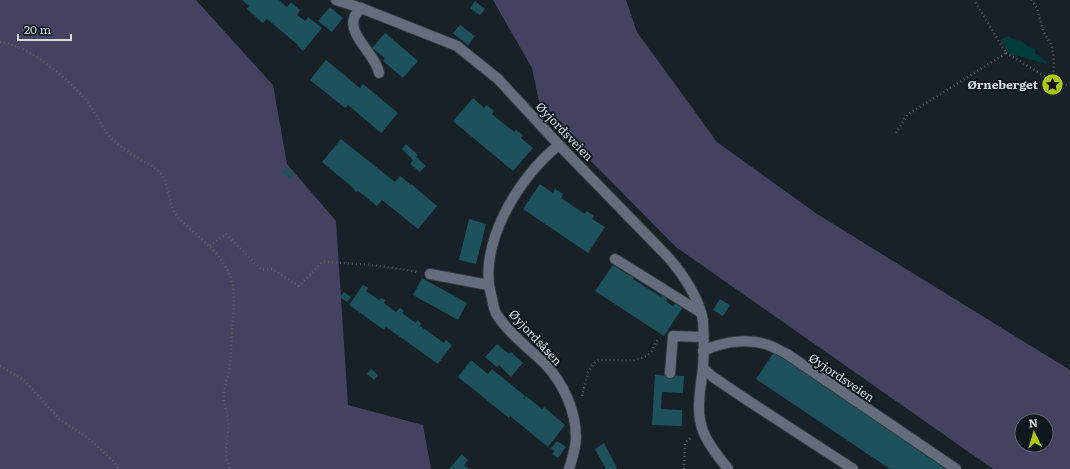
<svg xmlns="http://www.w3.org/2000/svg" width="1070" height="469" viewBox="0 0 1070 469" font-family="Literata,serif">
<rect width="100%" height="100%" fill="#172127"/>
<!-- green -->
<g fill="#434261" fill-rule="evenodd">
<path d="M0,0H196L273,85L287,164L336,221L348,405L423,425L431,469H0Z"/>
<path d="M493,0H626L637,32L717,142L817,214L1070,370V469H993L676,247L541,111L532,68ZM1022,421H1046V445H1022Z"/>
</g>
<!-- water -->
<path fill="#003d3a" d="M1009,36C1013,40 1016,39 1021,41C1027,44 1028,48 1035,49V53L1047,62L1046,64C1042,62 1038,62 1033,60C1025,59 1019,54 1010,56L1005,46L1001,42V39Z"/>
<!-- building -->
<g fill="#1d515c">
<path d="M242,0H279L287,7L291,2L300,10L297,15L305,21L308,17L322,28L303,51L298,46V45L267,19L263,23L247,9L249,6Z"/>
<path d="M475,1L485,9L480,15L470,8Z"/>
<path d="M330,7L343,18L332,32L318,21Z"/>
<path d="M460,25L475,36L468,45L453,33Z"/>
<path d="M385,33L418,61L403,78L383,61L385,58L372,48Z"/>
<path d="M326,60L360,88L363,84L398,113L381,133L348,105L345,108L310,80Z"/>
<path d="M473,98L484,108L487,105L494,111L492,114L514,132L516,130L523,135L521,138L533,148L513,171L453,121Z"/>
<path d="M341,139L395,182L400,176L411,185V184L437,206L418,229L382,200L377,206L358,191L356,192L352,187L322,162Z"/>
<path d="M406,144L418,155L416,157L426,166L420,172L410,164L413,160L402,149Z"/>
<path d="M286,168L294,173L290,179L282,173Z"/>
<path d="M540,184L553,193L555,189L563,194L561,198L585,214L587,211L594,216L592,219L605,227L588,253L523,209Z"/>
<path d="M469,219L486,224L476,264L459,260Z"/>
<path d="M613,265L628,275L630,273L634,276L633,279L661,297L662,294L667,298L666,301L673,306L676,302L683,307L664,336L595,291Z"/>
<path d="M422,278L467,303L458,320L413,295Z"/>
<path d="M363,285L368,288L366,291L379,300L381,298L385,300L384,303L396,312L400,308L404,311L402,313L416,323L417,320L421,323L420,326L444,343L446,340L452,345L438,364L386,327L384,330L349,305Z"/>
<path d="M344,292L351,297L347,302L340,297Z"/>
<path d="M720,299L730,305L723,316L713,310Z"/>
<path d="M497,344L509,354L511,352L523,363L511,377L499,365L497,367L485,357Z"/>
<path d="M774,352L948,469H890L756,379Z"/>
<path d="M471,360L488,374L492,369L525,396L523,399H524L526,396L542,409L544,407L565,425L548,447L510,416L509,418L458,377Z"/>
<path d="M371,369L378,375L374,380L367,374Z"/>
<path d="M655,375L684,376L683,393L662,392L661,409L682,410V426L652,425Z"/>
<path d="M557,441L566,447L558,458L552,454L555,451L551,448Z"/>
<path d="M604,443L615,464L617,469H606L595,449Z"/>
<path d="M462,454L468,460L464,465L469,469H449Z"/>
</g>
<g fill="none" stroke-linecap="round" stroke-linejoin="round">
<defs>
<g id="minor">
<path d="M336,0L361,8L457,46L498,79L559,145L668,257C682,273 700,299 703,321C704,336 704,352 703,367C701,389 695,409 703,431C708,445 719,457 728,469"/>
<path d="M361,8C359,11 355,14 354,18C348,35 376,55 379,73"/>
<path d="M559,145C519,176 476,246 492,298C493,304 494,311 497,315C510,335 530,349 546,365C563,383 576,411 576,437C576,448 572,459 569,469"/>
<path d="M615,259L700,312"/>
<path d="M430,274L488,285"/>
<path d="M703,351C724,341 752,337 773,347C778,349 782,352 787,354L956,469"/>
<path d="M703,368L713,377L744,398L853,469"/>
<path d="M670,373L673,336L703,337"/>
</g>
</defs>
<!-- minor casing -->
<use href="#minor" stroke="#313b41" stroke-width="12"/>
<!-- path -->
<g stroke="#565f64" stroke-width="2.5" stroke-dasharray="1 3" stroke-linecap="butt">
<path d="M1031,0L1037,8L1043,31L1052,46L1054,61L1053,81"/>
<path d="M0,42C30,45 77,85 93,110C99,119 103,129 111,138C118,144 126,151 135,156C144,162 155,166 162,175C170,188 168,206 178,217C187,228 199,236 209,246C220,256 231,272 233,287C235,302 233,317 232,332C231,346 231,358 229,371C228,378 225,385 224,392C223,405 230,418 228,431C227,446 223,455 231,469"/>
<path d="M1006,53L1053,81L1070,86"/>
<path d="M896,133L907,115L1006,53L974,0"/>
<path d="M210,246L226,234L262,270L272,269L299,286L322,262C354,263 386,266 418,272"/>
<path d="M0,366L24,380L59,419L91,440L113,461L119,469"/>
<path d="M582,396L588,372L596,361C612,357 634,366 649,354C654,350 654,343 659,339"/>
<path d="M684,469L685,443L692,437"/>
</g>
<!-- minor -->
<use href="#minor" stroke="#646d7c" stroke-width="10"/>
</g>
<!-- icons -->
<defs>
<symbol id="sight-disc" viewBox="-11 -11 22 22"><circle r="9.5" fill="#acc612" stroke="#0e181e"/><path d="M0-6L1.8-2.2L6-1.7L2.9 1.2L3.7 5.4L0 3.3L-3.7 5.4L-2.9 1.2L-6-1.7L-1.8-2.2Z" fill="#111"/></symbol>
</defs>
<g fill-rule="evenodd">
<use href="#sight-disc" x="1040" y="72" width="25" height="25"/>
</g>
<g text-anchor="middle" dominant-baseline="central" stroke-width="4" stroke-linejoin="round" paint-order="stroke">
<!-- poi labels -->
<g font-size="12" font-weight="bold" fill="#d4dbdf" stroke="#0e181e" text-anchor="end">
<text x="1038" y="84">Ørneberget</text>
</g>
<!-- street labels -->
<g font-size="12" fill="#d4dbdf" stroke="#0e181e">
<text transform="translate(565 131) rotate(46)">Øyjordsveien</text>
<text transform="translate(536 337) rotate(47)">Øyjordsåsen</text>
<text transform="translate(842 377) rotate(34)">Øyjordsveien</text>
</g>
</g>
<!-- north arrow -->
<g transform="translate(1034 433) rotate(355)"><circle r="19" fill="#0e181e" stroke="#5d666b"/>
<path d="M0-3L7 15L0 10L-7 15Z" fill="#acc612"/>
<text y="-6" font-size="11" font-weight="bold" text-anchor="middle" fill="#d4dbdf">N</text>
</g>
<!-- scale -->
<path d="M18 34v6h53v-6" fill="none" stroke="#d4dbdf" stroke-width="2"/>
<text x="24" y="34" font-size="12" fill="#d4dbdf" stroke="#0e181e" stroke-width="3" paint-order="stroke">20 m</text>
</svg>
